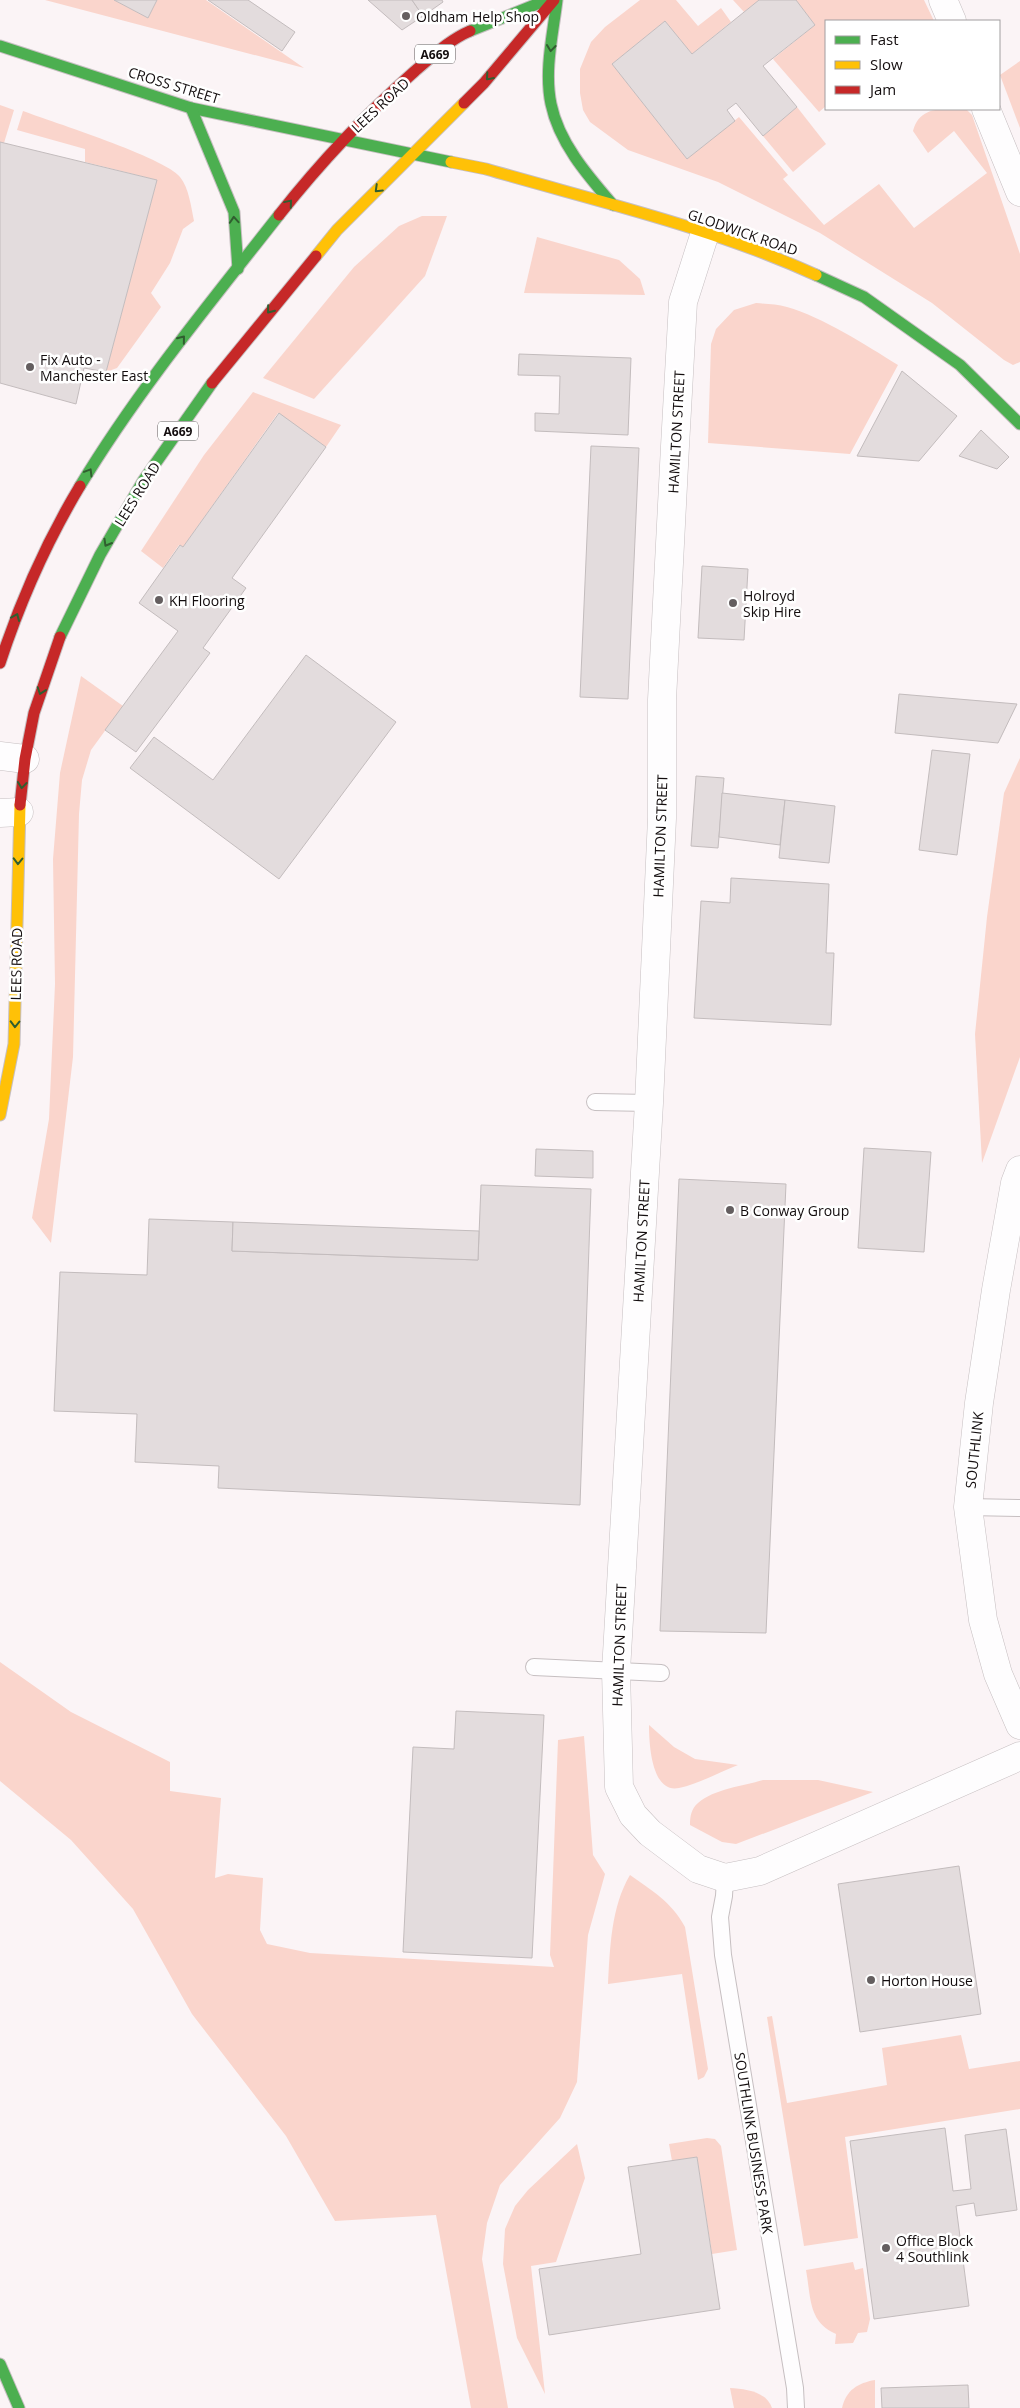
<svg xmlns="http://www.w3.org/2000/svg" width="1020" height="2408" viewBox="0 0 1020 2408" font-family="'Open Sans',sans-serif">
<rect width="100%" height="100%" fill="#fbf4f6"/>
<!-- green -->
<g fill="#fad5cc">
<path d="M45,0H114L148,18L157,0H206L304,68Z"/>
<path d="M640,0H676L698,26L721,8L731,22L692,54L665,21L612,64L687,159L739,117L788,175L783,179L824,225L879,184L914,228L987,173L954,131L928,153L913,131C920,105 944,109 966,109L972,115L1020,254V362L1013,365L1004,360L932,303L820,233L718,182L628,150L590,122L583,110L580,93V69L591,42L605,27Z"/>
<path d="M733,0H759L744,12Z"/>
<path d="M796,0H924L934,21H826V106L819,112L773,59L815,25Z"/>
<path d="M1020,61V128L1000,75Z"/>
<path d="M0,105L14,110L4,143L0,142Z"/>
<path d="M797,107L826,144L793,172L763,136Z"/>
<path d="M23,111C52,122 164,157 180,177C189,188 191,207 194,221L183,229L170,263L151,293L161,307L117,368L106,372L157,180L85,162V149L17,130Z"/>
<path d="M422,216H447L425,276L314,399L263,378L354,267L399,226Z"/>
<path d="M537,237L619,260L640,279L645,295L524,293Z"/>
<path d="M756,303C766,304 777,304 787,307C822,317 866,345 898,365L850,454L708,443L711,344L716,329L734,310Z"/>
<path d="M253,392L341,425L326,447L278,413L183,547L179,545L163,568L141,551L204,455Z"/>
<path d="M81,676L123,706L91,750L82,780L79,814L73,1057L51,1243L32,1218L49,1119L55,984L53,859L60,773Z"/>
<path d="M1020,758V1057L982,1163L975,1034L987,917L1004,793Z"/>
<path d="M0,1662L71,1712L170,1762V1791L221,1798L215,1878L228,1874L263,1878L260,1930L267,1944L310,1953L554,1967L550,1955L558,1740L584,1736L593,1855L605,1874L588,1935L577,2082L560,2118L500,2185L487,2223L482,2259L508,2408H471L436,2215L335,2221L286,2136L192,2014L133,1909L71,1840L0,1781Z"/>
<path d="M649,1725L674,1747L695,1759L738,1765C719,1772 699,1784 679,1788C651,1794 649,1742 649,1725Z"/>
<path d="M763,1780H818L873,1792L736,1844L722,1842L690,1825C690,1817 691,1809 698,1803C714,1789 743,1786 763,1780Z"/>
<path d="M630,1875C651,1890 672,1902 685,1927L708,2069L704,2077L698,2080L682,1974L608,1984C610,1948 611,1907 630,1875Z"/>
<path d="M772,2016L787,2103L887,2085L882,2048L961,2035L969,2069L1020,2061V2109L845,2137L858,2238L804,2246L767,2017Z"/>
<path d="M707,2138L715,2139L721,2146L737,2250L712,2254L697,2157L672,2161L669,2144Z"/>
<path d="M577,2144L585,2178L556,2262L531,2266L545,2394L517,2338L503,2264L505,2229L515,2206L528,2190Z"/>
<path d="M853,2262L855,2270L863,2268L870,2319L867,2332L858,2333L853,2343L835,2344L836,2334C808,2322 811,2297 806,2270Z"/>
<path d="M875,2380V2408H842C846,2390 858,2383 875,2380Z"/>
<path d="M730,2388C745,2389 766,2391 772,2408H734Z"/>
</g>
<!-- building -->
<g fill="#e3dcdd" stroke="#c3bcbd">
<path d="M114,0H157L148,18Z"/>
<path d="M208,0H248L295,32L282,51Z"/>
<path d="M368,0H412L423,16L402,30Z"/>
<path d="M412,0H442L443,2L423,16Z"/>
<path d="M759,0H796L815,25L763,66L797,107L763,136L736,103L727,110L735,121L687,159L612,64L665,21L692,54Z"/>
<path d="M0,142L157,180L106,372L84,368L76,404L0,383Z"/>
<path d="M519,354L631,358L628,435L535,431V413L559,414L560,376L518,375Z"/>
<path d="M902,371L957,416L919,461L857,456Z"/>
<path d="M279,413L326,447L232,578L246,588L203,648L210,653L136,752L105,730L178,631L139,603L180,545L183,547Z"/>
<path d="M981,430L1009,457L997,469L959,456Z"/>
<path d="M591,446L639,448L628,699L580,697Z"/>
<path d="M702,566L748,569L744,640L698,638Z"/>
<path d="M306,655L396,722L279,879L130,768L154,737L213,780Z"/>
<path d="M899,694L1017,704L998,743L895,733Z"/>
<path d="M932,750L970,754L957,855L919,850Z"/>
<path d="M696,776L724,778L718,848L691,846Z"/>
<path d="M722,793L785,800L780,845L719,837Z"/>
<path d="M785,800L835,806L829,863L779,858Z"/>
<path d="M731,878L829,884L826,953H834L831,1025L694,1018L701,901L730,903Z"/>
<path d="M864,1148L931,1152L924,1252L858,1248Z"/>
<path d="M536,1149L593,1151V1178L535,1176Z"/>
<path d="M679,1179L786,1184L766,1633L660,1631Z"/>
<path d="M481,1185L591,1189L580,1505L218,1488L219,1466L135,1462L137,1414L54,1411L60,1272L147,1275L149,1219L233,1222L232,1251L478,1260Z"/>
<path d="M233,1222L479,1231L478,1260L232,1251Z"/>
<path d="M456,1711L544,1715L532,1958L403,1952L413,1747L454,1749Z"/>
<path d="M959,1866L981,2014L860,2032L838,1884Z"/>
<path d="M945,2128L953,2191L971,2189L965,2135L1006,2129L1017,2210L976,2216L974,2203L956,2206L969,2306L874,2319L850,2141Z"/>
<path d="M697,2157L720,2309L549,2335L539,2269L641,2254L628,2167Z"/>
<path d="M968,2385L969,2408H882L881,2388Z"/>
</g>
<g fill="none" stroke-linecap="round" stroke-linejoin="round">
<defs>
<g id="lane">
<path d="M595,1102L649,1103"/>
<path d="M968,1507L1020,1508"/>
<path d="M534,1667L661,1673"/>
<path d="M725,1878L724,1896L720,1917L723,1955L795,2388L796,2408"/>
</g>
<g id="street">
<path d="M943,0L952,21"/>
<path d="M986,109L1020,192"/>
<path d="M705,233L683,302L675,446L662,700V818L649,1103L616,1671L619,1787L633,1815L650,1833L698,1869L725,1878L760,1871L1020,1756"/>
<path d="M0,756L25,759"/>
<path d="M0,813L19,812"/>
<path d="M1020,1170L1015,1183L996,1290L979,1403L968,1507L983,1620L998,1674L1020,1725"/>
</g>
<g id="fast">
<path d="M557,0C553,34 544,70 551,104C559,143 588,176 613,205"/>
<path d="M470,31L547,0"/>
<path d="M0,46L191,108L451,162"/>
<path d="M191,108L234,212L238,269"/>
<path d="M816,275L864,297L960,365L1020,424"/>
<path d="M80,486C138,390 210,303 279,215"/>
<path d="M60,637L100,555L143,481L212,383"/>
<path d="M0,2364L19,2408"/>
</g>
<g id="slow">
<path d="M451,162L486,169C596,201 711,227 816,275"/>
<path d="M316,256L337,230L464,103"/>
<path d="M0,1115L14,1044L20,805"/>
</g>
<g id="jam">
<path d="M464,103L484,83L554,0"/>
<path d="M279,215C320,163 365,115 415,71C433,56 449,40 470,31"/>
<path d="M212,383L316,256"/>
<path d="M0,663C20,602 47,541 80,486"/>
<path d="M20,805L25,759L34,713L60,637"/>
</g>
</defs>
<!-- lane casing -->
<use href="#lane" stroke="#c6bfc1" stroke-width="18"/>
<!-- street casing -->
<use href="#street" stroke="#c6bfc1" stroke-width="29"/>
<!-- fast casing -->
<use href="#fast" stroke="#c6bfc1" stroke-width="13"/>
<!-- slow casing -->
<use href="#slow" stroke="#c6bfc1" stroke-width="13"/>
<!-- jam casing -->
<use href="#jam" stroke="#c6bfc1" stroke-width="13"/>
<!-- lane -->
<use href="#lane" stroke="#fefdfe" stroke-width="16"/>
<!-- street -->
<use href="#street" stroke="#fefdfe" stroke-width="28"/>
<!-- fast -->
<use href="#fast" stroke="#4caf50" stroke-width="11"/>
<!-- slow -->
<use href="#slow" stroke="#ffc107" stroke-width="11"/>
<!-- jam -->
<use href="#jam" stroke="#c62828" stroke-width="11"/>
</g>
<!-- one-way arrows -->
<defs><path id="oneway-chevron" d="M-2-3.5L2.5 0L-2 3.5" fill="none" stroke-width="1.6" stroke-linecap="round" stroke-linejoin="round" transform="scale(1.25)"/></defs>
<g stroke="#305e2f">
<use href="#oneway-chevron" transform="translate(551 48) rotate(97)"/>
<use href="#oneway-chevron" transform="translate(489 77) rotate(131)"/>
<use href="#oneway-chevron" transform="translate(378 189) rotate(136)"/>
<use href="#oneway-chevron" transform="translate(289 203) rotate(-50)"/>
<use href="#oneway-chevron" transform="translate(234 220) rotate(-94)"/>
<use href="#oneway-chevron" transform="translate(270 310) rotate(129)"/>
<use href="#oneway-chevron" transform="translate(182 339) rotate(-51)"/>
<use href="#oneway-chevron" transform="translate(89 472) rotate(-59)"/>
<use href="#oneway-chevron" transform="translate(107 543) rotate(120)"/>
<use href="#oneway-chevron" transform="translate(16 617) rotate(-67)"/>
<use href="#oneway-chevron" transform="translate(41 691) rotate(109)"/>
<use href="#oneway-chevron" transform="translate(22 785) rotate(96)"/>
<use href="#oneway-chevron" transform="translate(18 861) rotate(91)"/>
<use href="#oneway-chevron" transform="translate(15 1024) rotate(91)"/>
</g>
<!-- markers -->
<g fill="#645e5f" stroke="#fff" stroke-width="2">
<circle cx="406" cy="16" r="5"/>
<circle cx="30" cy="367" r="5"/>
<circle cx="159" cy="600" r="5"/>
<circle cx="733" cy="603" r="5"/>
<circle cx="730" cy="1210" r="5"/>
<circle cx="871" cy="1980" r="5"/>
<circle cx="886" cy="2248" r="5"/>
</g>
<g text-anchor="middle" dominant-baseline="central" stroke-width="5" stroke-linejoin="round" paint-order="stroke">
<!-- shield labels -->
<g fill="#fff" stroke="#5a5656" stroke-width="1">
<rect x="415" y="44.5" width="40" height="19" rx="4"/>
<rect x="158" y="421.5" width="40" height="19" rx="4"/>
</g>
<g font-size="12" font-weight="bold" fill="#130d0e">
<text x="435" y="54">A669</text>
<text x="178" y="431">A669</text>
</g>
<!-- poi labels -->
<g font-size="14" fill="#130d0e" stroke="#fff" text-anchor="start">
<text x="416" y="16">Oldham Help Shop</text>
<text x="40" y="359">Fix Auto -<tspan x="40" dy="16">Manchester East</tspan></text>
<text x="743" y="595">Holroyd<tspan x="743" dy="16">Skip Hire</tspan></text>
<text x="169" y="600">KH Flooring</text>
<text x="740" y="1210">B Conway Group</text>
<text x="881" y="1980">Horton House</text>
<text x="896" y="2240">Office Block<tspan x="896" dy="16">4 Southlink</tspan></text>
</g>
<!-- street labels -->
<g font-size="14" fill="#130d0e" stroke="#fff">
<text transform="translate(174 85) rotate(17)">CROSS STREET</text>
<text transform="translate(380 105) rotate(-43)">LEES ROAD</text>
<text transform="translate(743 232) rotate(19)">GLODWICK ROAD</text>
<text transform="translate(676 432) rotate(-87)">HAMILTON STREET</text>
<text transform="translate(137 494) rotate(-58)">LEES ROAD</text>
<text transform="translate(660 836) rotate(-88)">HAMILTON STREET</text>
<text transform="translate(16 964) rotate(-89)">LEES ROAD</text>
<text transform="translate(641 1241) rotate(-87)">HAMILTON STREET</text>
<text transform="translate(974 1450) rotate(-84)">SOUTHLINK</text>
<text transform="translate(619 1645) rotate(-88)">HAMILTON STREET</text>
<text transform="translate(754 2143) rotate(81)">SOUTHLINK BUSINESS PARK</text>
</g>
</g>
<!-- legend -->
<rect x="825" y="20" width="175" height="90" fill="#ffffff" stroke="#a19e9f"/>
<rect x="835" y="36" width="25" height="8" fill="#4caf50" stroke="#a19e9f"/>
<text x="870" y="45" font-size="15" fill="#130d0e">Fast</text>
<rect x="835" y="61" width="25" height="8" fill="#ffc107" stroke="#a19e9f"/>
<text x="870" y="70" font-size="15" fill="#130d0e">Slow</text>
<rect x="835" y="86" width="25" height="8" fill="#c62828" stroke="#a19e9f"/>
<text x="870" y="95" font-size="15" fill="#130d0e">Jam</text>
</svg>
